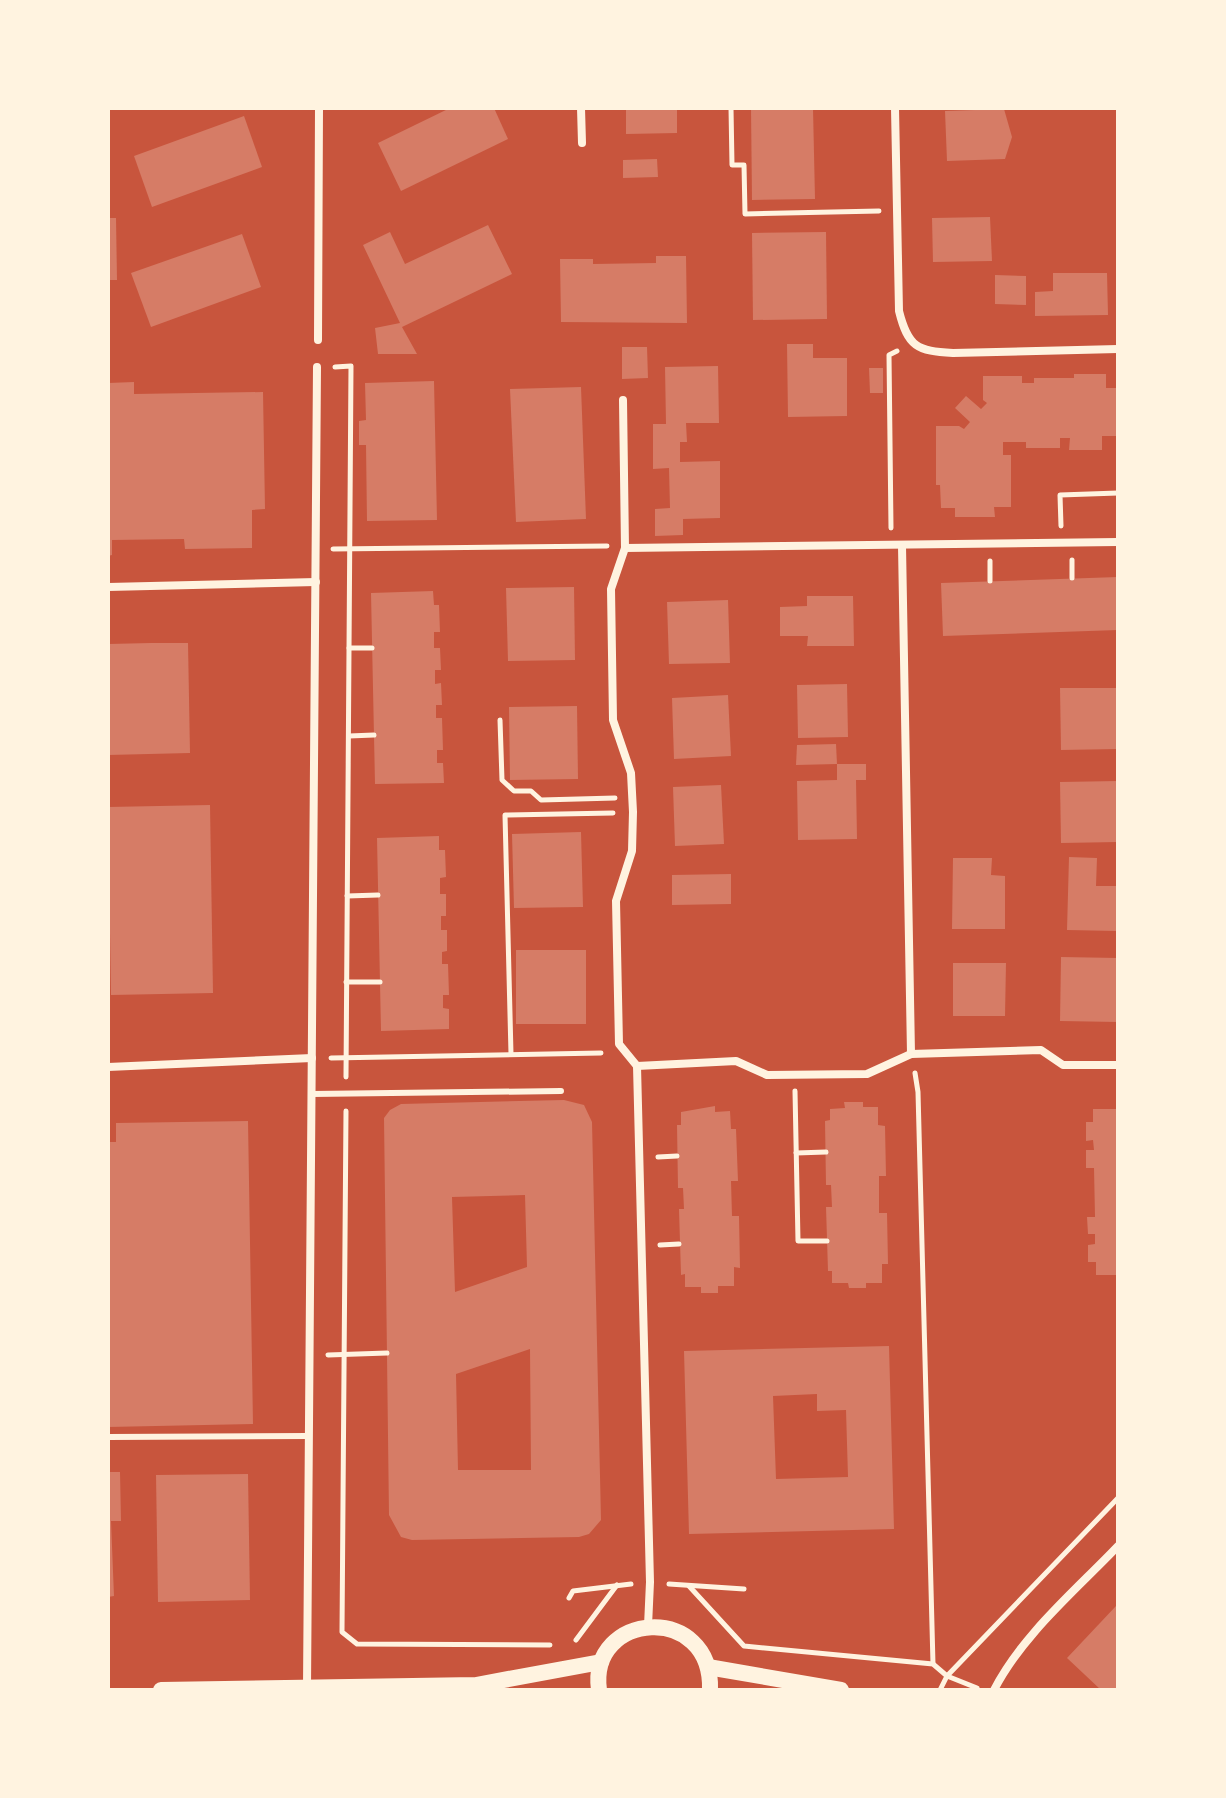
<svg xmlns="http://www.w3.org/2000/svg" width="1226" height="1798" viewBox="0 0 1226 1798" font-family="'Nunito Sans',sans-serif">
<rect width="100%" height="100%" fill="#c8553d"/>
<!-- building -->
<g fill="#d67c66" fill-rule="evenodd">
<path d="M450,108H494L508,139L401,191L378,143Z"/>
<path d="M626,108H677V133L626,134Z"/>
<path d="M751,108H813L815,199L752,200Z"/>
<path d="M1004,109L1012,137L1005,159L947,161L945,111Z"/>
<path d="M244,116L262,167L152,207L134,156Z"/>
<path d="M657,159L658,177L623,178V160Z"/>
<path d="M990,217L992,261L933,262L932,218Z"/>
<path d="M108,218H116L117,280H108Z"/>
<path d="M488,225L512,274L402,327L417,354H378L375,328L400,323L363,245L390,232L405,264Z"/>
<path d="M826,232L827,319L753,320L752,233Z"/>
<path d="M242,234L261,287L151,327L131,273Z"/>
<path d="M656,256H686L687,323L561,322L560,259H593V264L656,263Z"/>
<path d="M1053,273H1107L1108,315L1035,316V292L1053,291Z"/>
<path d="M995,275L1026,276V305L995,304Z"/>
<path d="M787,344H813V358H847V416L788,417Z"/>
<path d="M622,347H647L648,378L622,379Z"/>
<path d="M718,366L719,423H686L687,442H680V462L720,461V518L683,519V535L655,536V509L670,508L669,468L653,469V424H666L665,367Z"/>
<path d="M869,368H883V393H870Z"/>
<path d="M1074,374H1106V388H1117V436H1102V450H1069L1070,438H1060V448H1026V442H1003V455H1011V507H994L995,517H955V508H941L940,485H936V426H959L964,429L970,422L955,408L966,396L981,409L987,403L983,400V376H1022V383H1034V378H1074Z"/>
<path d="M434,381L437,520L367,521L366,445H359V421L366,420L365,383Z"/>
<path d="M134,382V394L263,392L265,509L252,510V548L185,549L184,539L112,540V555L108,556V383Z"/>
<path d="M581,387L586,519L516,522L510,389Z"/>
<path d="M1118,577V630L943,636L941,583Z"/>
<path d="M574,587L575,660L508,661L506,588Z"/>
<path d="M433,591L434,605H439L440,632H434V648H440L441,670H435V684L441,683L442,705H436V718H442L443,750H437V763H443L444,783L375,784L371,593Z"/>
<path d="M807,596H853L854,646H807L808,636H780V607L807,606Z"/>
<path d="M728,600L730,663L669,664L667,602Z"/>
<path d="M151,643H188L190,753L108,755V644Z"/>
<path d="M847,684L848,737L798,738L797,685Z"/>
<path d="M1060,688H1118V749L1061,750Z"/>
<path d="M728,695L731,756L674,759L672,698Z"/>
<path d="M577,706L578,779L510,780L509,707Z"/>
<path d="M836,744L837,764L796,765L797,745Z"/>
<path d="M837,764H866V780H856L857,839L798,840L797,781L837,780Z"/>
<path d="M1118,781V842L1061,843L1060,782Z"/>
<path d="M721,785L724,844L675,846L673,787Z"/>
<path d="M210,805L213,993L111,995L108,807Z"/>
<path d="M581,832L583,907L514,908L512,834Z"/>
<path d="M439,836V850H445L446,877L440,878V894H446V916H441V930H447V951L442,952V964H448L449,995H443V1008L449,1009V1029L381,1031L377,838Z"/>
<path d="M1069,857L1097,858L1096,886H1118L1117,931L1067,930Z"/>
<path d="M953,858H992L991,875L1005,876V929H952Z"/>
<path d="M731,874V904L672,905V875Z"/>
<rect x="516" y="950" width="70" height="74"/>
<path d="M1061,957L1118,958V1022L1060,1021Z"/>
<path d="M953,963H1006L1005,1016H953Z"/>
<path d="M564,1100L584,1105L592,1122L601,1520L589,1534L579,1537L412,1540L401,1537L389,1515L384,1118L390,1110L401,1104ZM525,1195L527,1267L455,1292L452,1197ZM530,1349L531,1470H458L456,1374Z"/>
<path d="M844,1102H863V1107H878V1125L885,1126L886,1176H879V1213H887L888,1264H882V1283H866V1288H849L848,1283H832V1271H828L826,1207H832L831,1185H826L825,1121L830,1120V1109L845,1108Z"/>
<path d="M715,1106V1112L730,1111L731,1129H736L738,1181H731L732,1216H739L740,1268L734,1267V1286H718V1293H701V1287H685V1274L681,1275L679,1209H684L683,1188H678L677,1125H681V1112Z"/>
<path d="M1093,1109H1118V1275H1096V1262H1088V1245L1095,1244V1234H1088L1087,1217H1095L1094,1168H1086V1150H1094L1093,1140L1086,1141V1122H1093Z"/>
<path d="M248,1121L253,1424L108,1427V1142H116V1123Z"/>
<path d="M889,1346L894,1529L689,1534L684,1351ZM817,1394V1411L846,1410L848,1477L776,1479L773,1396Z"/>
<path d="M108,1472H120L121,1521H111L114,1596L108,1597Z"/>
<path d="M248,1474L250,1600L158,1602L156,1475Z"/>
<path d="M1116,1606L1118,1690H1101L1067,1658Z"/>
</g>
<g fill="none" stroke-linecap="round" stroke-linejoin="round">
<!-- path -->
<g stroke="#fff3e0" stroke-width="5">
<path d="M731,108L732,165H744L745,214L879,211"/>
<path d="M335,367L351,366L346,1077"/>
<path d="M1061,526L1060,495L1118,493"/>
<path d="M891,528L889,355L897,351"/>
<path d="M333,549L607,546"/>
<path d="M1072,560V578"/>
<path d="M990,561V581"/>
<path d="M349,648H372"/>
<path d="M500,720L502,780L514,791H531L541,800L615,798"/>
<path d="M349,736L374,735"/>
<path d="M347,896L378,895"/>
<path d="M346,982H380"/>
<path d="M511,1054L505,815L613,813"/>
<path d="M331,1058L601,1053"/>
<path d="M915,1073L918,1092L933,1664"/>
<path d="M795,1091L798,1241H827"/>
<path d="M346,1111L342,1632L357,1644L550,1645"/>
<path d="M796,1153L826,1152"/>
<path d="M658,1157L677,1156"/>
<path d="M660,1245L679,1244"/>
<path d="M328,1355L387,1353"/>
<path d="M669,1584L744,1589"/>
<path d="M689,1586L744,1646L933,1664L947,1676L977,1688"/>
<path d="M569,1598L573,1591L631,1584"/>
<path d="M576,1640L617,1585"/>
<path d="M940,1690L947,1676L1118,1498"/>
</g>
<!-- service -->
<g stroke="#fff3e0" stroke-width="6">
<path d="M312,1094L561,1091"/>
<path d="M108,1437L309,1436"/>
</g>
<!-- minor -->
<g stroke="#fff3e0" stroke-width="8">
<path d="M581,108L582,143"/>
<path d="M895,108L899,311C908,347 917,351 953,353L1118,349"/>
<path d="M318,340L319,108"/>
<path d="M623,400L625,548L611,589L613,720L631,773L633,812L632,851L616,901L619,1044L637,1066L650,1582L648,1626"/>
<path d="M902,546L911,1054"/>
<path d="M625,548L1118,542"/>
<path d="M108,587L316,582"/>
<path d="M637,1066L736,1061L767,1075L867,1074L911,1054L1041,1050L1063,1065H1118"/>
<path d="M108,1067L312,1058"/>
<path d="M307,1688L317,367"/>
<path d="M994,1690C1023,1634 1075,1591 1118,1546"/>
</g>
<!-- secondary -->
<g stroke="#fff3e0" stroke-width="16">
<path d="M708,1667L841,1690"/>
<path d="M161,1690L476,1685L601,1662"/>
<path d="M599,1690C588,1611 713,1602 710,1690"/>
</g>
</g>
<!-- border -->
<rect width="1226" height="1798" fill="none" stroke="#fff3e0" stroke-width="220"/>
</svg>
